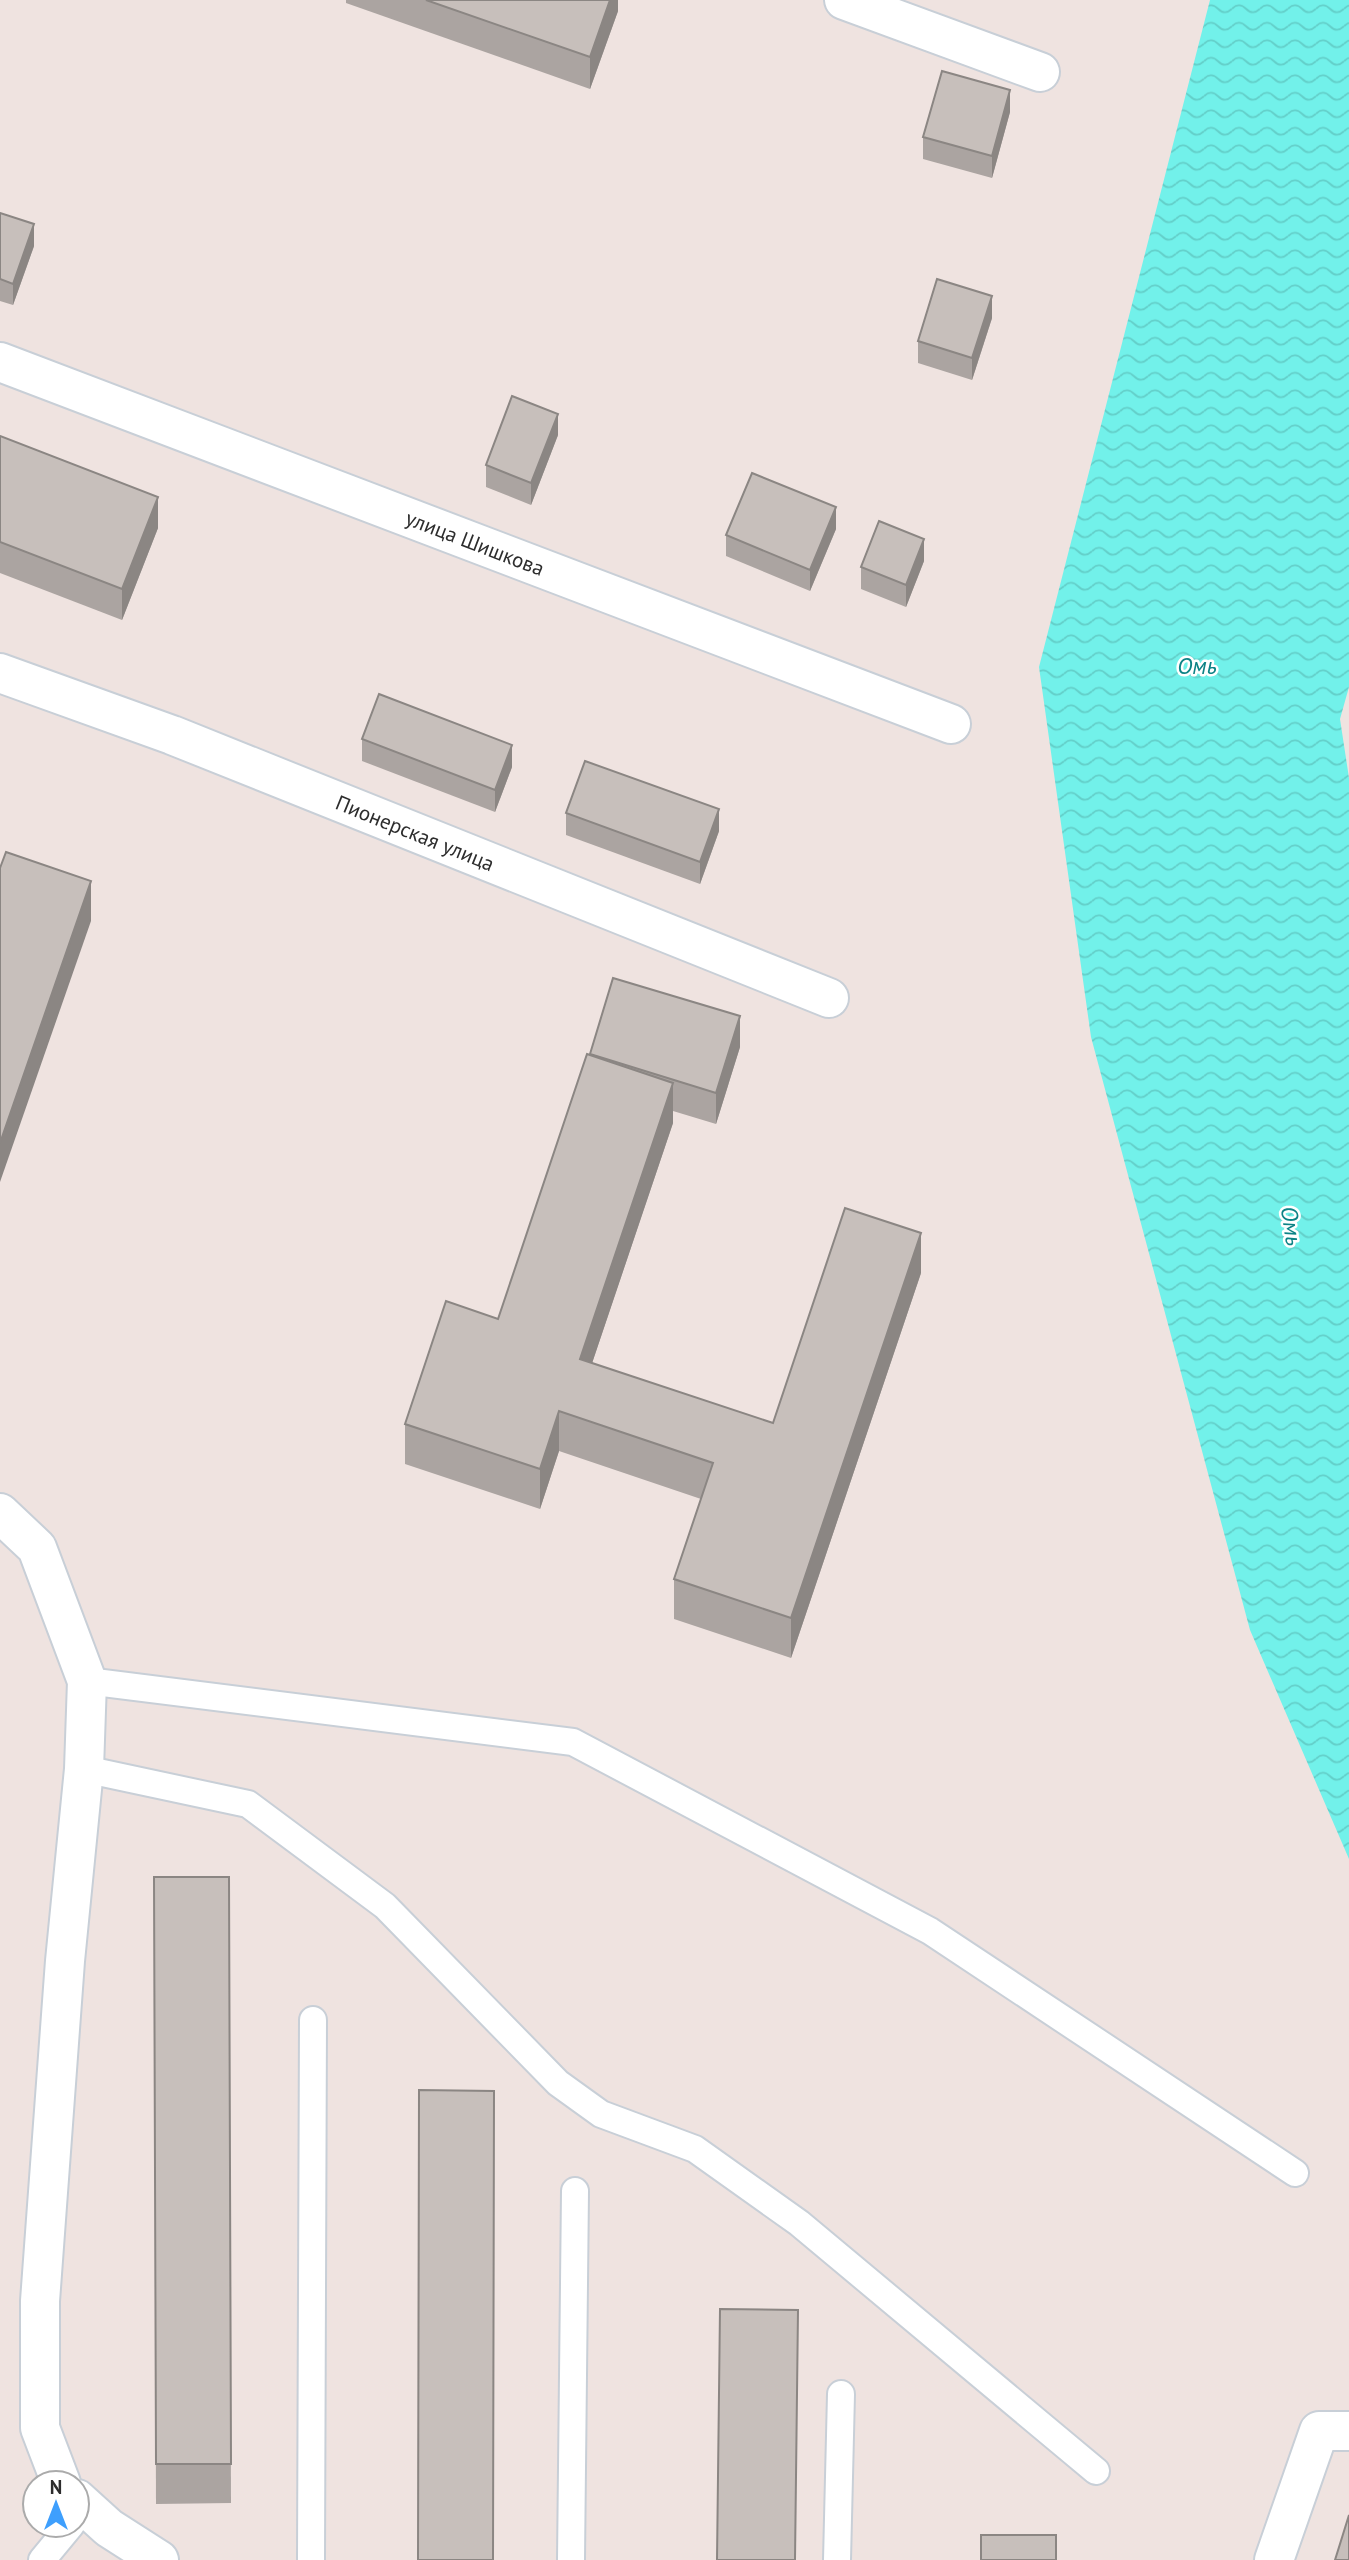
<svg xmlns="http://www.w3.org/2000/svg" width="1349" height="2560" viewBox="0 0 1349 2560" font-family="'PT Sans',sans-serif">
<defs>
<pattern id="water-waves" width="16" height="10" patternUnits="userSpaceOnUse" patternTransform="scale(1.75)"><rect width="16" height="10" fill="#72f1ea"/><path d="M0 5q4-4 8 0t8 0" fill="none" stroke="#63cfc9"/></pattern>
</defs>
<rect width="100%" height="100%" fill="#efe3e0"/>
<!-- water -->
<path fill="url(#water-waves)" d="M1210,0H1349V687L1340,719L1349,778V1859L1250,1630L1091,1037L1039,667Z"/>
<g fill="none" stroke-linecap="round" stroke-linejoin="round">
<defs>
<g id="lane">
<path d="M87,1681L573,1742L930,1931L1295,2173"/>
<path d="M84,1769L248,1804L385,1906L558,2083L601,2114L695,2149L799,2223L1096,2471"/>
<path d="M42,2560L71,2525"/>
<path d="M311,2560L313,2020"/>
<path d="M571,2560L575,2191"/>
<path d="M837,2560L841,2394"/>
</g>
<g id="street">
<path d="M844,0L1040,72"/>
<path d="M0,362L951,724"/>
<path d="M0,673L172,735L829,998"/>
<path d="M0,1513L37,1548L87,1681L84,1769L65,1961L40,2301V2428L61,2483"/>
<path d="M77,2499L109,2528L159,2560"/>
<path d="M1274,2560L1319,2431H1349"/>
</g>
</defs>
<!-- lane casing -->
<use href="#lane" stroke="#c8cfd7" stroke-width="30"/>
<!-- street casing -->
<use href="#street" stroke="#c8cfd7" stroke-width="42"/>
<!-- lane -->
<use href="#lane" stroke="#fff" stroke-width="26"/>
<!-- street -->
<use href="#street" stroke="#fff" stroke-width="38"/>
</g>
<!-- wall -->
<g fill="#aba4a1">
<path d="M346,0H618V11L590,89L346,3Z"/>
<path d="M1010,112L992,178L923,159V137Z"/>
<path d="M0,213L34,246L13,305L0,301Z"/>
<path d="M992,318L972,380L918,363V341Z"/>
<path d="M558,435L531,505L486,487V465Z"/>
<path d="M0,436L158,528L122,620L0,573Z"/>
<path d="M836,529L810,591L726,556V535Z"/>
<path d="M924,561L906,607L861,589V567Z"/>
<path d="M362,739L512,767L495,812L362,761Z"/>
<path d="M566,813L719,831L700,884L566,835Z"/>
<path d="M740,1047L716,1124L673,1111V1123L592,1363L773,1423L921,1273L791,1658L674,1619V1579L701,1499L559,1451L540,1509L405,1464V1424L498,1319L590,1055Z"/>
<path d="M154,1877H229L231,2503L156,2504Z"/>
</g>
<!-- shaded-wall -->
<g fill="#8b8683">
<path d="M610,0H618V11L590,89V57Z"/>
<path d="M1010,90V112L992,178V156Z"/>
<path d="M34,224V246L13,305V284Z"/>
<path d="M992,296V318L972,380V358Z"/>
<path d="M558,414V435L531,505V483Z"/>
<path d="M158,497V528L122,620V589Z"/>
<path d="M836,507V529L810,591V570Z"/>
<path d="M924,539V561L906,607V585Z"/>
<path d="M512,745V767L495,812V790Z"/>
<path d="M719,809V831L700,884V862Z"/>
<path d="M91,881V921L0,1182V1143Z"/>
<path d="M740,1016V1047L716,1124V1093Z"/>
<path d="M673,1083V1123L580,1399V1359Z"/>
<path d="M921,1233V1273L791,1658V1618Z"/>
<path d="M559,1411V1451L540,1509V1469Z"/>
</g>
<!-- building -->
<g fill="#c7bfbb" stroke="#8b8683" stroke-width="2">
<path d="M426,0H610L590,57Z"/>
<path d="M942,71L1010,90L992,156L923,137Z"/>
<path d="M0,213L34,224L13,284L0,279Z"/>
<path d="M937,279L992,296L972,358L918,341Z"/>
<path d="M512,396L558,414L531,483L486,465Z"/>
<path d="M0,436L158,497L122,589L0,542Z"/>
<path d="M752,473L836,507L810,570L726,535Z"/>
<path d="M879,521L924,539L906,585L861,567Z"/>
<path d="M379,694L512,745L495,790L362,739Z"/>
<path d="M585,761L719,809L700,862L566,813Z"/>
<path d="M6,852L91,881L0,1143V868Z"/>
<path d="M613,978L740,1016L716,1093L590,1054Z"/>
<path d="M587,1054L673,1083L580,1359L773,1423L845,1208L921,1233L791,1618L674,1579L713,1463L559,1411L540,1469L405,1424L446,1301L498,1319Z"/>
<path d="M154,1877H229L231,2464H156Z"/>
<path d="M419,2090L494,2091L493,2560H418Z"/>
<path d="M720,2309L798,2310L795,2560H717Z"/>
<path d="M1349,2515V2560H1335Z"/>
<rect x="981" y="2535" width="75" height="25"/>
</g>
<g text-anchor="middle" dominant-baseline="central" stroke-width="5" stroke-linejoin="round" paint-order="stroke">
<!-- street labels -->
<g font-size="21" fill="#2d2d2d" stroke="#fff">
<text transform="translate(475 543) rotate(21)">улица Шишкова</text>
<text transform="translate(415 833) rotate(22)">Пионерская улица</text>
</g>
<!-- water labels -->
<g font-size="23" font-style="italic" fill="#0c8386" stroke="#fff">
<text x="1197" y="665">Омь</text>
<text transform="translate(1292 1226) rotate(82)">Омь</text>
</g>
</g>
<!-- north arrow -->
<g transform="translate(56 2504)"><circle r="33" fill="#ffffff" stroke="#ababab" stroke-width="2"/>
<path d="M0-5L12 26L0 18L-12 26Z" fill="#3e9ffd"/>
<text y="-10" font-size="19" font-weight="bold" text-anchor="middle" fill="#2d2d2d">N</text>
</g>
</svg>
